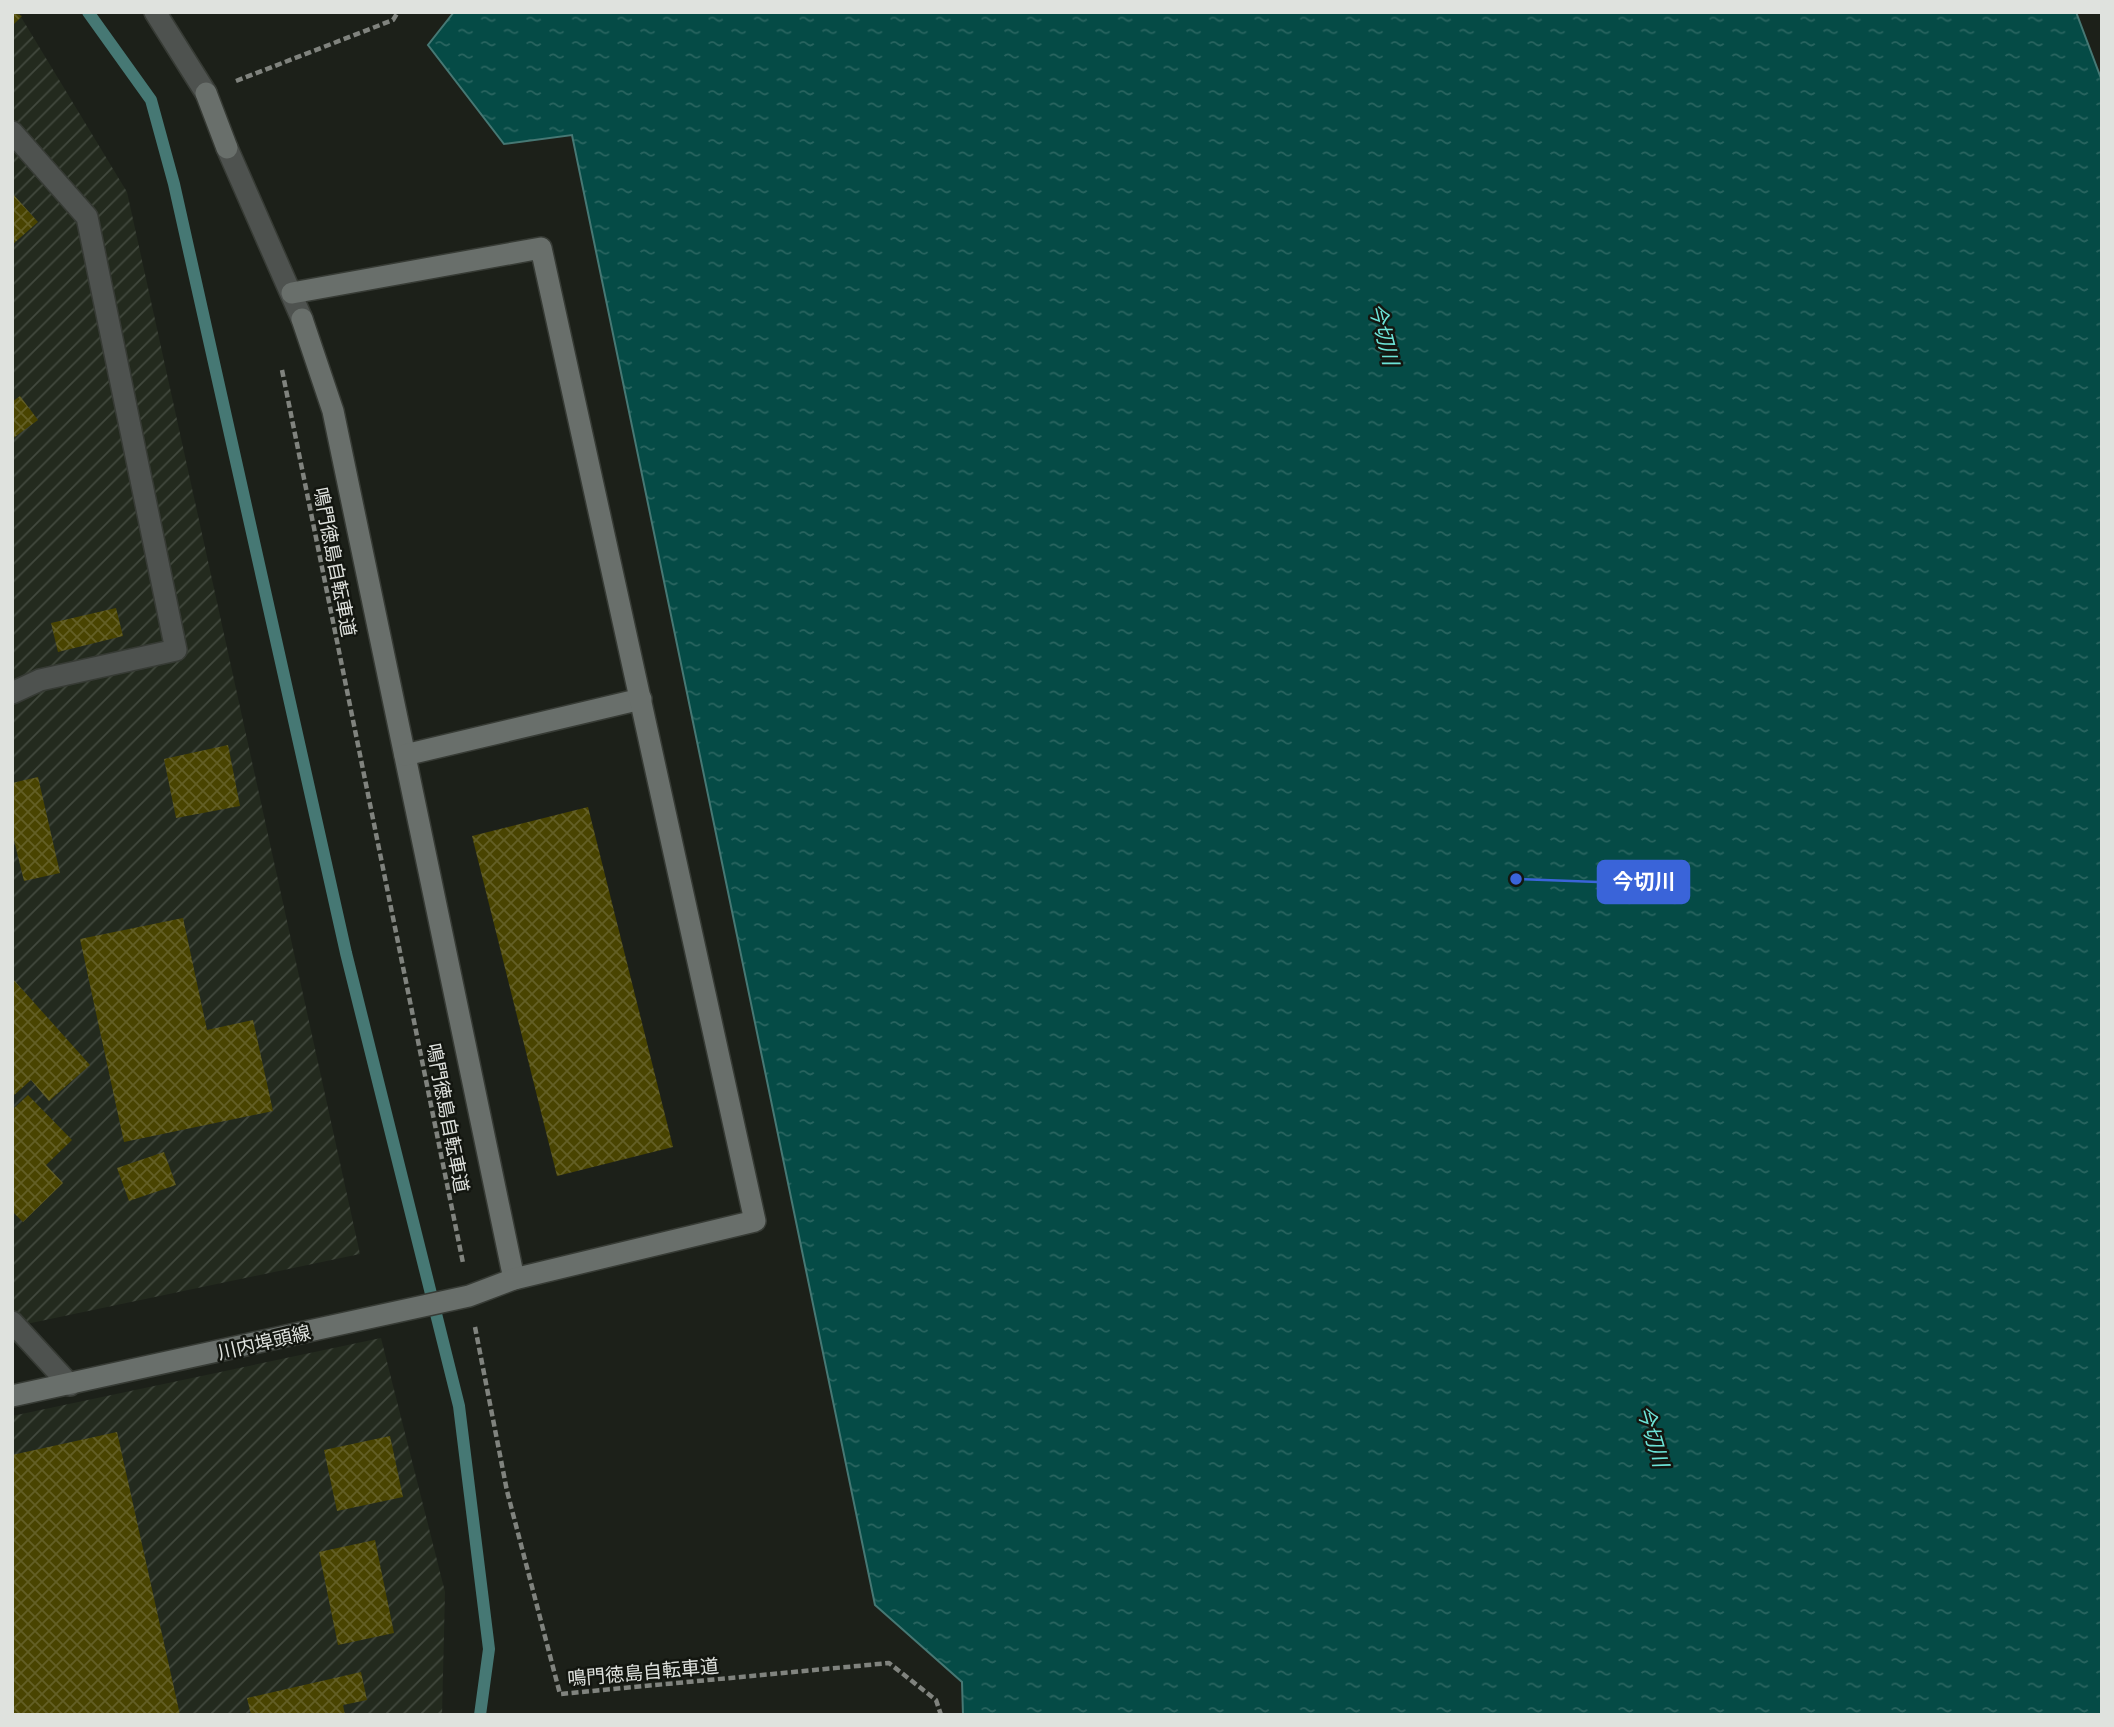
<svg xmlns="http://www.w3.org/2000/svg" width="2114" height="1727" viewBox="0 0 2114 1727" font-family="'Archivo Narrow','Noto Sans JP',sans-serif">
<defs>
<pattern id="industrial-furrows" width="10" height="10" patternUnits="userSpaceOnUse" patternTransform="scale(1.75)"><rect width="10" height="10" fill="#232a1e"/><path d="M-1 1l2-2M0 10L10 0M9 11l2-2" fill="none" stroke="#42493e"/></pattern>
<pattern id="water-ripples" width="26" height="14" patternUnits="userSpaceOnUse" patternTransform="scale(1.75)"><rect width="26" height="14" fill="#054b46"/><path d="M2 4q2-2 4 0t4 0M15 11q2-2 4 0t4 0" fill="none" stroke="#296560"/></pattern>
<pattern id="building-cross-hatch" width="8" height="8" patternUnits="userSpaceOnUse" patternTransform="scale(1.75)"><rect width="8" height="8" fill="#494401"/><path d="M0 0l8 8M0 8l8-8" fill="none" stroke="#635f26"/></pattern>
</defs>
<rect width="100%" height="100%" fill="#1c2019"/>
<!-- industrial -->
<g fill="url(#industrial-furrows)">
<path d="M12,12H18L127,192L360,1254L12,1327Z"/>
<path d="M381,1338L445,1592L442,1715H12V1416Z"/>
</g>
<!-- water -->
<path fill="url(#water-ripples)" stroke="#467874" stroke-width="2" d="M454,12H2076L2102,81V1715H963L962,1682L875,1605L572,135L504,144L428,45Z"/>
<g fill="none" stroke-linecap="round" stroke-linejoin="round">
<!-- stream -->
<path stroke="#467874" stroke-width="12" d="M88,12L151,100L174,184L346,953L459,1406L489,1649L480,1715"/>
</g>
<!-- building -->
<g fill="url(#building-cross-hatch)">
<path d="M12,12L22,16L12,26Z"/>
<path d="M12,193L38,222L12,245Z"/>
<path d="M20,396L38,420L12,439V402Z"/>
<path d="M116,608L123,636L58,652L51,623Z"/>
<path d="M228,745L240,806L176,818L164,759Z"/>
<path d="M38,777L60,873L24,881L12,832V783Z"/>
<path d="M588,807L673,1147L557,1176L472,836Z"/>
<path d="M183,918L207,1030L253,1020L273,1111L124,1142L80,939Z"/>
<path d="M12,978L90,1065L49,1101L31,1080L12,1097Z"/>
<path d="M28,1095L72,1140L46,1165L63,1183L23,1222L12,1211V1110Z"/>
<path d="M164,1152L176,1185L129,1201L117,1168Z"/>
<path d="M117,1432L180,1715H12V1455Z"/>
<path d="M390,1436L403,1497L337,1511L324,1450Z"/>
<path d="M375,1540L394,1633L338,1645L319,1552Z"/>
<path d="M361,1672L367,1700L343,1705L345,1715H251L247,1698Z"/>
</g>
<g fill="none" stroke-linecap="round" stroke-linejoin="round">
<defs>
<g id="lane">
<path d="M12,132L87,217L176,650L40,680L12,693"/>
<path d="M12,1322L70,1385"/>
</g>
<g id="street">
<path d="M155,12L206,93"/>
<path d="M227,148L302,319"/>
</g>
<g id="secondary">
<path d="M206,93L227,148"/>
<path d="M302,319L333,411L514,1279"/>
<path d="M405,755L641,699"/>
<path d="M12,1396L469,1296L514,1279L755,1221L541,248L292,293"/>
</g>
</defs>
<!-- lane casing -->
<use href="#lane" stroke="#373b35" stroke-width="24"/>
<!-- street casing -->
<use href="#street" stroke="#373b35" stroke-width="24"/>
<!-- secondary casing -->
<use href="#secondary" stroke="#373b35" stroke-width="24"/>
<!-- path -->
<g stroke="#80837e" stroke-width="4.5" stroke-dasharray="7 3.5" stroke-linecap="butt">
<path d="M236,81L393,20L398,12"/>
<path d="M282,370L463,1263"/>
<path d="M475,1327L507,1491L560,1694L889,1663L936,1700L941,1715"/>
</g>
<!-- lane -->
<use href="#lane" stroke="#4e524f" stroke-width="21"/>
<!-- street -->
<use href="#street" stroke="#4e524f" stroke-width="21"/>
<!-- secondary -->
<use href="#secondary" stroke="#696f6b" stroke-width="21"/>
</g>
<g text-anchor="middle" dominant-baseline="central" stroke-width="5" stroke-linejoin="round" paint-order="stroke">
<!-- street labels -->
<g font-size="19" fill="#dfe2de" stroke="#131610">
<text transform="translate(335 562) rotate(79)">鳴門徳島自転車道</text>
<text transform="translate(448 1118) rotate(79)">鳴門徳島自転車道</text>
<text transform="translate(264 1342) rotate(-13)">川内埠頭線</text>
<text transform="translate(643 1672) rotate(-5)">鳴門徳島自転車道</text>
</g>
<!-- water labels -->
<g font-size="21" font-style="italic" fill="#6de4d8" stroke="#131610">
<text transform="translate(1384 334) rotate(76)">今切川</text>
<text transform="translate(1653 1436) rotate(74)">今切川</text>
</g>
</g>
<!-- callouts -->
<path fill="none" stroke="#3a64d9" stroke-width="2.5" d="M1516 879L1598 882"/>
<circle fill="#3a64d9" stroke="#131610" stroke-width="2.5" cx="1516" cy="879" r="7"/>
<rect fill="#3a64d9" stroke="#3a64d9" stroke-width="2.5" x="1598" y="861" width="91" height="42" rx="7"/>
<g font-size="21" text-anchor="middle" font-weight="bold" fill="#fff">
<text x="1644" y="889">今切川</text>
</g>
<!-- border -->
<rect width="2114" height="1727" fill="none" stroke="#dfe2de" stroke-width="28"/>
</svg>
